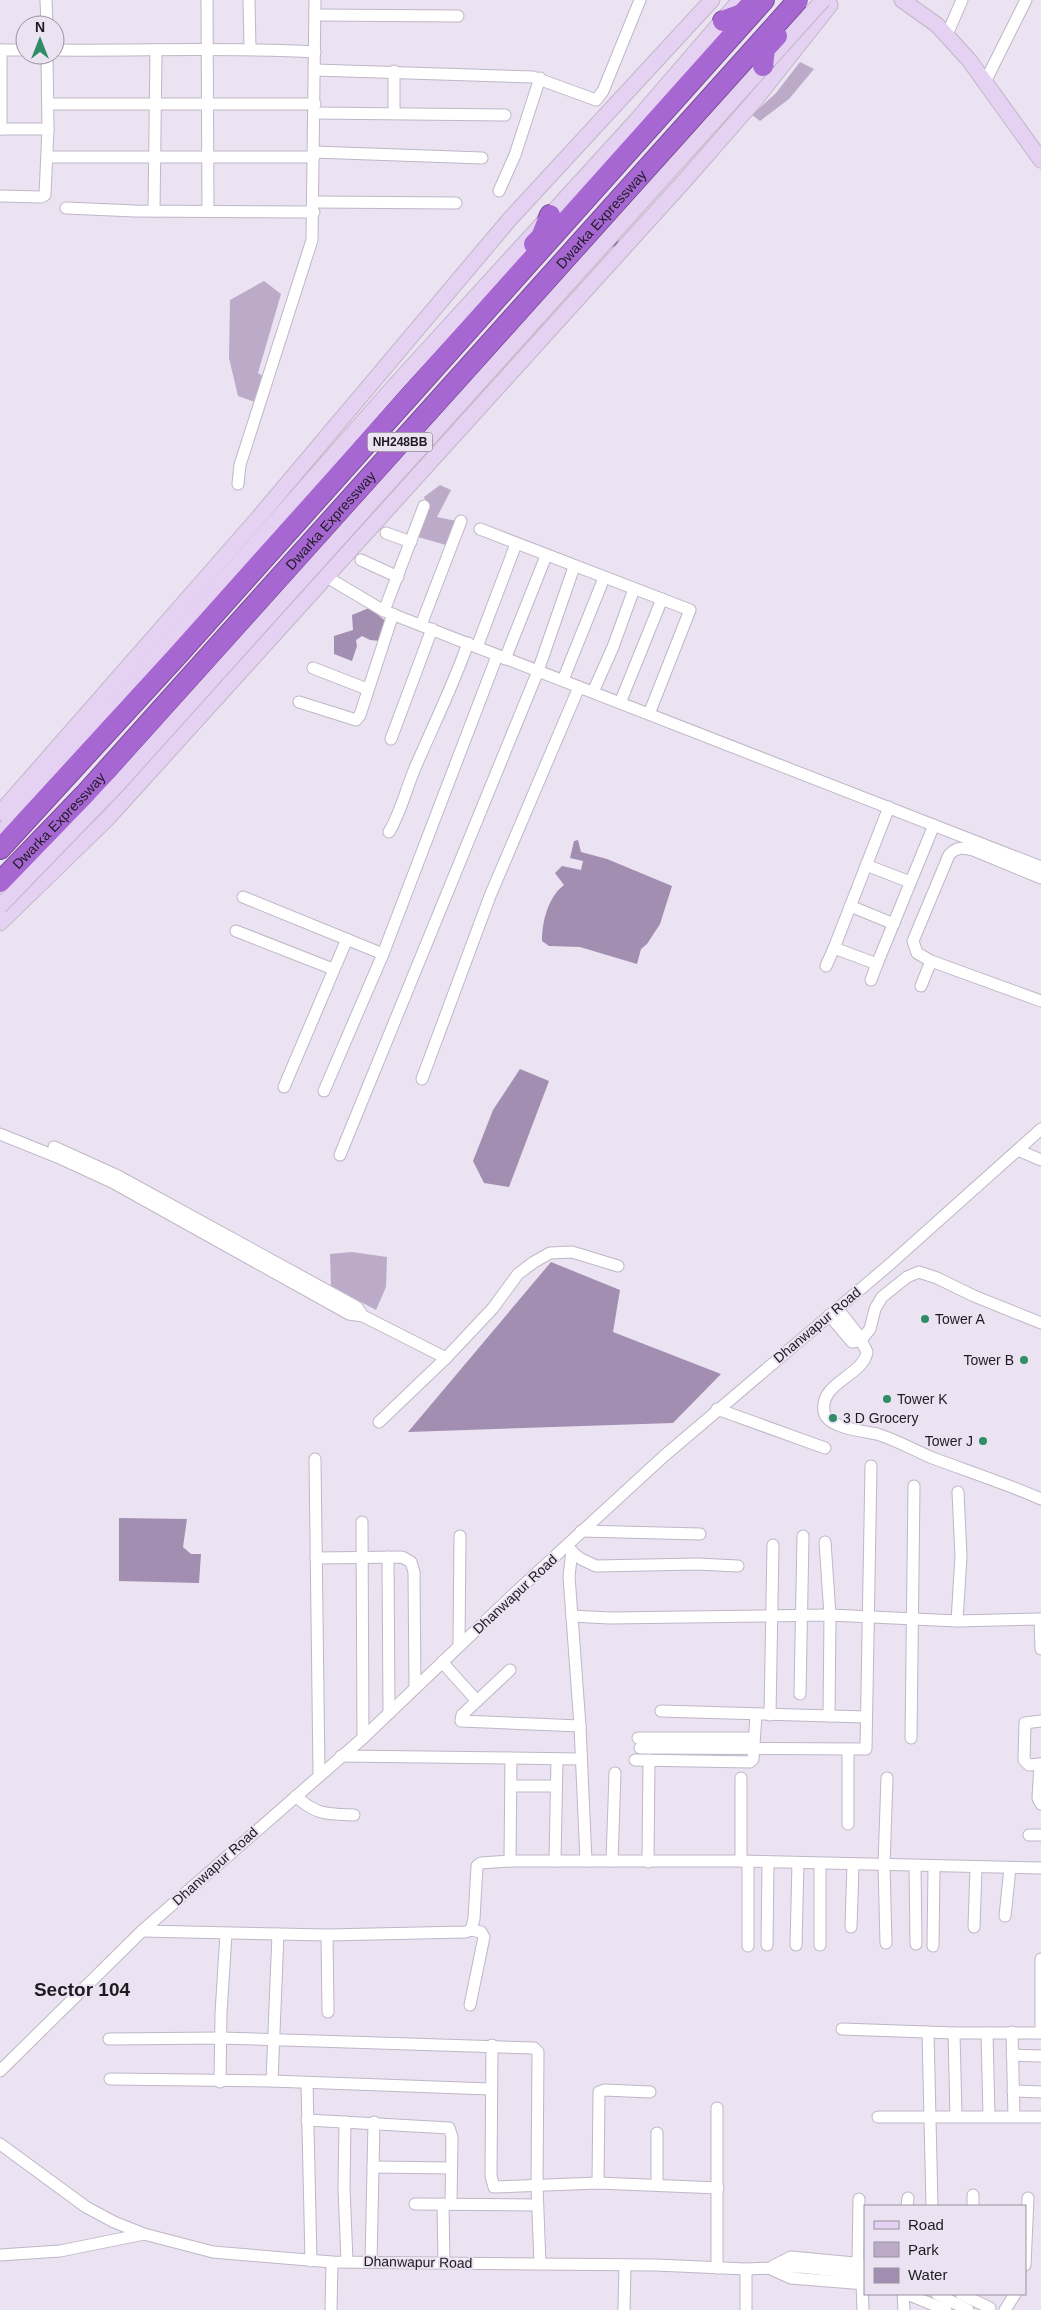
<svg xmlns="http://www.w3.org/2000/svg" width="1041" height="2310" viewBox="0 0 1041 2310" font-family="Helvetica,sans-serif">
<rect width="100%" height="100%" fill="#ebe2f2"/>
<!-- green -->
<g fill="#bbabc8">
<path d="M800,62L814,69L789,99L760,121L752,115L776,93Z"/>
<path d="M264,281L281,294L258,373L266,378L255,402L238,396L229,358L230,300Z"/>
<path d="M440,485L451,490L437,517L466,523L453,547L418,537L427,505L424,497Z"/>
<path d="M352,1252L387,1257L386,1287L376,1310L331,1286L330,1254Z"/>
</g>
<!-- water -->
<g fill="#a28eb1">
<path d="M369,608L388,623L381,641L370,640L362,636L356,640L357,646L352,661L334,654V636L353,630L352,615Z"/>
<path d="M578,840L581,852L607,859L672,886L660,924L647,944L641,949L637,964L580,947L549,946L542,941C542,922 548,897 564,885L555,873L562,866L581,870L583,861L570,858L574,841Z"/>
<path d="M520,1069L549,1081L509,1187L484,1183L473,1161L493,1110Z"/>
<path d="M551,1262L620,1290L613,1332L721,1374L673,1423L408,1432Z"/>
<path d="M119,1518L187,1519L183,1547L191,1554H201L199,1583L119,1581Z"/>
</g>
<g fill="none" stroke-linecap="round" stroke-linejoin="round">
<defs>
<g id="street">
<path d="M46,0L47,25"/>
<path d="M207,0L208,211"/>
<path d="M249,0L250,48"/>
<path d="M315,15L458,16"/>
<path d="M949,30L962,0"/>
<path d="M0,50H25"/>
<path d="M1,50V129"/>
<path d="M55,50C142,51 228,47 315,52"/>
<path d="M315,70L533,77L596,100L603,91L640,0"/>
<path d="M985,82L1026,0"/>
<path d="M48,104H315"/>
<path d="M315,113L505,115"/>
<path d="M394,113V71"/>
<path d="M0,129H48L47,55"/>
<path d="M314,152L482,158"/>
<path d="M47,157H314"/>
<path d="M499,191L515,155L540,78"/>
<path d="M0,196L41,197L45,195L48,129"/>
<path d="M314,202L456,203"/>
<path d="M66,208L135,211L314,212"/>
<path d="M154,211L156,51"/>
<path d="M238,484L240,465L312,240L315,0"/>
<path d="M480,529L690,610L649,714"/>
<path d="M386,533L411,542"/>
<path d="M361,560L398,577"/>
<path d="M325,576L384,611L1041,867"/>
<path d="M384,611L424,506"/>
<path d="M421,625L461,521"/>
<path d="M477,647L516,544"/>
<path d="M505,659L546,556"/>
<path d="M313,668L367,689"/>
<path d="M563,680L604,578"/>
<path d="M593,692L613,647L634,589"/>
<path d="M299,702L356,720L360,715L393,614"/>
<path d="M620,703L662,599"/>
<path d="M391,739L432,629"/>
<path d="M889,807L834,948L877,964L934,825"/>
<path d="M389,832C401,812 406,789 415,768C433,726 453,686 468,643"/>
<path d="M866,865L910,882"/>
<path d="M243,897L383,954"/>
<path d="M850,906L894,924"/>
<path d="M236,931L333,969"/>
<path d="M931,961L917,953L913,941L949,855C956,847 963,847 973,850L1041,878"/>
<path d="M826,966L834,948"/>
<path d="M871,980L877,964"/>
<path d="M921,986L931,961L1041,1001"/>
<path d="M422,1079L490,896L579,687"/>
<path d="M284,1087L347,939"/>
<path d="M324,1091L383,954L497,656"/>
<path d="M0,1134L62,1159L112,1182L349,1314L363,1316L446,1358"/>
<path d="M54,1147L118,1176L357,1307L363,1316"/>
<path d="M1018,1150L1041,1160"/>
<path d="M340,1155L538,671L574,567"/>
<path d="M837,1308L859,1336L867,1352C863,1376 820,1382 824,1411C826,1428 863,1431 877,1434C896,1440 912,1449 930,1457C967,1471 1005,1483 1041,1499"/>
<path d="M829,1315L852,1342L860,1341"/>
<path d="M860,1341L870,1329L875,1309L882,1297L907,1277L919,1272L937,1278L974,1296L1041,1323"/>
<path d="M717,1409L825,1448"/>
<path d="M379,1422L446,1358L493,1308L518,1274L534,1262L550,1253L572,1252L618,1266"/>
<path d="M315,1459L319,1773"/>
<path d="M362,1522L363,1738"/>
<path d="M581,1531L700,1534"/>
<path d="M825,1542L830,1615L829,1716"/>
<path d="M567,1548L581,1559L596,1566L697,1564L738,1566"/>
<path d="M572,1551L569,1576L580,1726L586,1861"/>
<path d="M388,1557L389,1713"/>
<path d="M316,1558L402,1557L411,1562L414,1572L415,1688"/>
<path d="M572,1616L609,1618L830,1615L957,1621L1041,1619"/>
<path d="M1040,1619L1041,1649"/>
<path d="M957,1621L961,1556L958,1492"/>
<path d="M459,1645L460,1536"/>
<path d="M442,1662L477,1701"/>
<path d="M510,1670L462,1715L461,1721L580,1726"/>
<path d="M800,1694L803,1536"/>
<path d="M661,1711L866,1717"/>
<path d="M770,1715L773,1545"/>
<path d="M1041,1721L1025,1723L1024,1760L1029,1765L1041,1764"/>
<path d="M638,1738H754"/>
<path d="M911,1738L914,1486"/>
<path d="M640,1748L866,1749L871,1466"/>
<path d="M848,1749V1824"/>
<path d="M341,1756L581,1759"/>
<path d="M635,1760L750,1762L753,1759L756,1715"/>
<path d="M1040,1764L1038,1798L1041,1804"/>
<path d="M511,1786H556"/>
<path d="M296,1796C315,1815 328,1814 354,1815"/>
<path d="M1029,1835H1041"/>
<path d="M510,1861L511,1758"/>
<path d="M555,1861L557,1759"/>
<path d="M612,1861L615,1773"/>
<path d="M741,1861V1778"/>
<path d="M648,1862L649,1760"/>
<path d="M748,1862V1946"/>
<path d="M820,1864V1945"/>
<path d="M915,1866L916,1944"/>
<path d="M1005,1916L1010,1868"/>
<path d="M851,1927L853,1865"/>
<path d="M974,1927L976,1868"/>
<path d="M142,1931L327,1935L465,1932L471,1930L474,1919L477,1866L481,1863L510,1861H741L1041,1868"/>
<path d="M327,1935L328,2012"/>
<path d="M886,1943L884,1865L887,1778"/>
<path d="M767,1945L768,1862"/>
<path d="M796,1945L798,1863"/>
<path d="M933,1946L934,1867"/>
<path d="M470,2005L484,1937L481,1932L471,1930"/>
<path d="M842,2029L954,2033H1041"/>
<path d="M928,2032L932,2206"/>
<path d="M1012,2032L1014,2116"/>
<path d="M954,2033L956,2116"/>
<path d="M987,2033L989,2116"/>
<path d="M1041,2033V1959"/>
<path d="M109,2039L221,2038L534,2048L538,2052L537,2186L540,2264"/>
<path d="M492,2045L491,2176L494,2187L598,2183L718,2188"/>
<path d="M1012,2055L1041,2056"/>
<path d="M0,2071L142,1931L363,1738L516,1592L664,1456L889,1265L1041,1129"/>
<path d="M110,2079L272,2081L490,2089"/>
<path d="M272,2081L278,1934"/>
<path d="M220,2082L221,2013L226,1934"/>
<path d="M307,2083L311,2261"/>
<path d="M1013,2091L1041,2092"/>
<path d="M717,2108V2268"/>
<path d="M878,2117H1041"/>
<path d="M307,2120L449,2128L452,2137L451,2204"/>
<path d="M345,2122L344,2188L347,2261"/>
<path d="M657,2133V2185"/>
<path d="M0,2144L86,2207L114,2222L144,2234L213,2252L332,2262L656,2265L746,2269L800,2267L865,2274"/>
<path d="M373,2167L451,2168"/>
<path d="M598,2183L599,2092L605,2090L650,2092"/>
<path d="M973,2195V2206"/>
<path d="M415,2204L537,2205"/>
<path d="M443,2204L444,2263"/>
<path d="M907,2206L908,2198"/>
<path d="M0,2255L60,2251L144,2234"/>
<path d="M371,2262L374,2122"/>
<path d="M858,2262L859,2199"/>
<path d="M1025,2265L1028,2198"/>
<path d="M773,2266L791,2257L865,2264"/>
<path d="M773,2270L791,2278L865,2284"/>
<path d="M862,2283L863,2310"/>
<path d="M903,2294L904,2310"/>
<path d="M907,2294L946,2310"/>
<path d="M937,2294L968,2310"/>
<path d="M961,2294L990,2308L989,2310"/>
<path d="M331,2310L332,2262"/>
<path d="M624,2310L625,2265"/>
<path d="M746,2310V2269"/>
<path d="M1005,2310L1015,2294"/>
</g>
<g id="secondary">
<path d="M902,0L937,25L969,60L1041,160"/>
<path d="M0,813L259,517L509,220L712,0"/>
<path d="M3,831L397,383L635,122L740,0"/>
<path d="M0,923L107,819L686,179L755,100L830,5"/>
</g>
<g id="highway">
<path d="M723,21L742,14L750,5"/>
<path d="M534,244L541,237L550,215"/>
<path d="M545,295L593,245L608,237"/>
<path d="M0,849L176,657L764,0"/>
</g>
</defs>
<!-- street casing -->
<use href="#street" stroke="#bfb7c6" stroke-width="13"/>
<!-- secondary casing -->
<use href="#secondary" stroke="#bfb7c6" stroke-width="17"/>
<!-- highway casing -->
<use href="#highway" stroke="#774c94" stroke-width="22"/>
<!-- street -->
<use href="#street" stroke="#fff" stroke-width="11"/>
<!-- secondary -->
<use href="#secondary" stroke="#e5d1f2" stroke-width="15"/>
<!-- highway -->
<use href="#highway" stroke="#a767d3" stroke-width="20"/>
<defs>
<path id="secondary-bridge" d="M0,906L119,783L823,0"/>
<g id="highway-bridge">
<path d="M763,66L765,49L777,36"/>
<path id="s1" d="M0,882L85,794L798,0"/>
</g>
</defs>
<!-- secondary-bridge casing -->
<use href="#secondary-bridge" stroke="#bfb7c6" stroke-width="17" stroke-linecap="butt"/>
<!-- highway-bridge casing -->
<use href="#highway-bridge" stroke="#774c94" stroke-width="22" stroke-linecap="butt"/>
<!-- secondary-bridge -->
<use href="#secondary-bridge" stroke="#e5d1f2" stroke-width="15"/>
<!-- highway-bridge -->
<use href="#highway-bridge" stroke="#a767d3" stroke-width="20"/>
</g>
<!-- markers -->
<g fill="#2e8d66" stroke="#ebe2f2" stroke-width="2">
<circle cx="925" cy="1319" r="5"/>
<circle cx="1024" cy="1360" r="5"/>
<circle cx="887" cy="1399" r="5"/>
<circle cx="833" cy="1418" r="5"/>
<circle cx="983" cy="1441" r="5"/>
</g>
<g text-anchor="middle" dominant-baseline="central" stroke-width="4" stroke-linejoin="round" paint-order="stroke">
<!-- shield labels -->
<rect fill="#ebe2f2" stroke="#5c575f" stroke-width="1" x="367.5" y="432.5" width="65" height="19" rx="4"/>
<g font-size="12" font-weight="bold" fill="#1e1b20">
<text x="400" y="442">NH248BB</text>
</g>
<!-- street labels -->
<g font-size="14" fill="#1e1b20" stroke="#ebe2f2">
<text stroke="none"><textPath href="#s1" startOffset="895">Dwarka Expressway</textPath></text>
<text stroke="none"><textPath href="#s1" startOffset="490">Dwarka Expressway</textPath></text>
<text stroke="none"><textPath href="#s1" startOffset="85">Dwarka Expressway</textPath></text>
<text transform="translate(817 1325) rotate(-40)">Dhanwapur Road</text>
<text transform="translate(515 1594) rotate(-43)">Dhanwapur Road</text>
<text transform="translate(215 1866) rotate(-42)">Dhanwapur Road</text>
<text transform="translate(418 2262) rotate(1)">Dhanwapur Road</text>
</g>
<!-- poi labels -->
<g font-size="14" fill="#1e1b20" stroke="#ebe2f2" text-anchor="start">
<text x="935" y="1319">Tower A</text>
<text x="1014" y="1360" text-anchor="end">Tower B</text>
<text x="897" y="1399">Tower K</text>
<text x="843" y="1418">3 D Grocery</text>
<text x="973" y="1441" text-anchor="end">Tower J</text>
</g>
<!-- district labels -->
<g font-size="19" font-weight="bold" fill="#1e1b20" stroke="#ebe2f2">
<text x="82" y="1989">Sector 104</text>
</g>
</g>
<!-- legend -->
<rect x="864" y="2205" width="162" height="90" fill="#ebe2f2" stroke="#99929e"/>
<rect x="874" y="2221" width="25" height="8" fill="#e5d1f2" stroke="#99929e"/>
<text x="908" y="2230" font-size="15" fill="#1e1b20">Road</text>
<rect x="874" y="2242" width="25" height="15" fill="#bbabc8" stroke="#99929e"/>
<text x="908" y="2255" font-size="15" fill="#1e1b20">Park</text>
<rect x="874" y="2268" width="25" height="15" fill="#a28eb1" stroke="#99929e"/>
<text x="908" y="2280" font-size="15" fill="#1e1b20">Water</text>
<!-- north arrow -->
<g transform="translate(40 40)"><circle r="24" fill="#ebe2f2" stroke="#99929e"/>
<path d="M0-4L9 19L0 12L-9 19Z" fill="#2e8d66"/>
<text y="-8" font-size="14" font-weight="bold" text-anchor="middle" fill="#1e1b20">N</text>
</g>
</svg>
